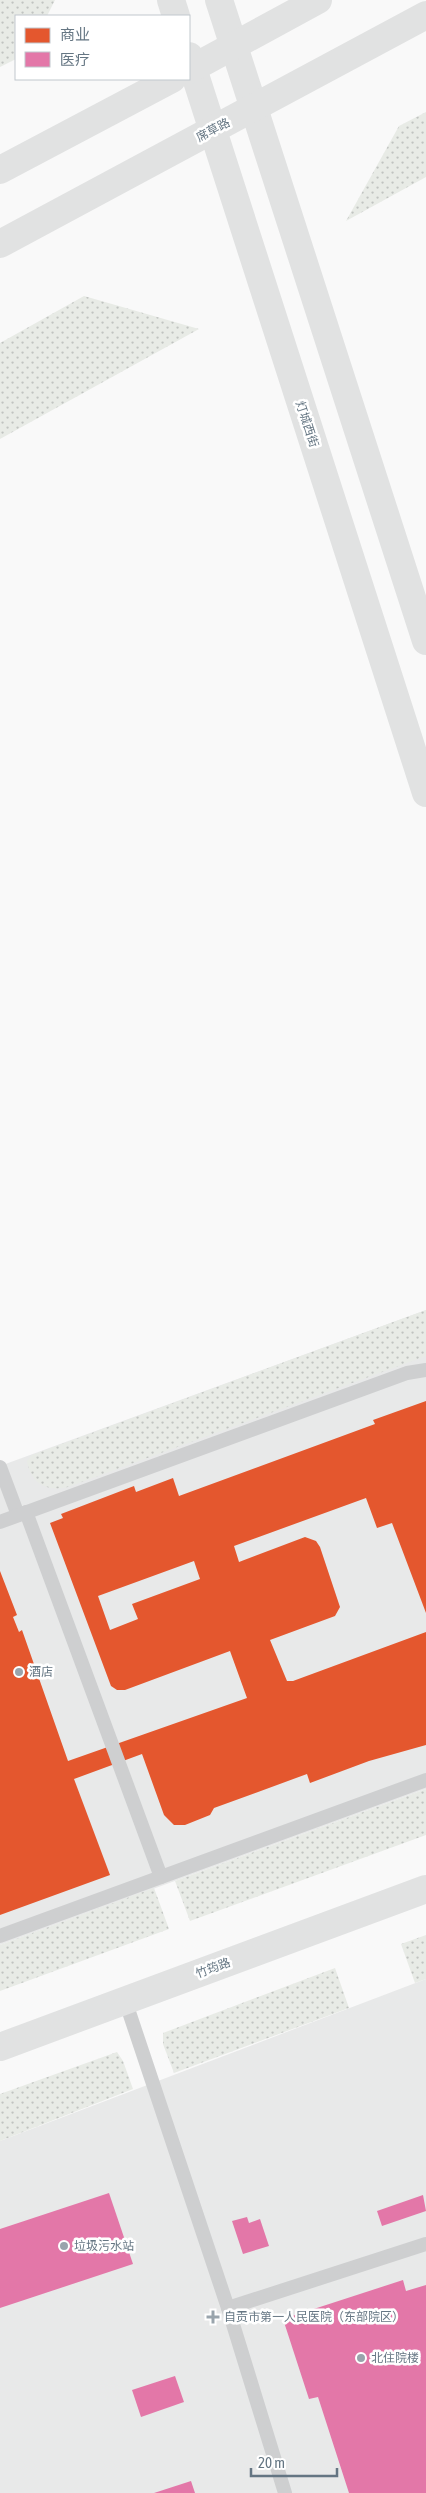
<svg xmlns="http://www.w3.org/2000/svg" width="426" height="2493" viewBox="0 0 426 2493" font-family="'Asap Condensed','Noto Sans SC',sans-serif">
<defs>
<pattern id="grass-dots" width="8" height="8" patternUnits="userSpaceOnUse" patternTransform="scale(1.25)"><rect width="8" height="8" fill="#e8ebe6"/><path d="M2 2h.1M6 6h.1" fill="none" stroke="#c0c3c0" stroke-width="1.8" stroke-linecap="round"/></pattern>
</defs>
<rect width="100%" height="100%" fill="#f9f9f9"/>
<!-- built -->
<g fill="#e8e9e9">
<path d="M426,1310V1789L0,1945V1466Z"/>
<path d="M426,1979V2493H0V2141Z"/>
</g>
<!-- grass -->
<g fill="url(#grass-dots)">
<path d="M0,0H55L47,16H16V59L0,67Z"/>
<path d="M426,112V177L346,221L399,126Z"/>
<path d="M84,296L199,329L0,439V343Z"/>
<path d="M426,1310V1356L68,1487C47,1492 31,1484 27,1461L32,1455Z"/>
<path d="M426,1789V1835L190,1921L175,1881Z"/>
<path d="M154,1888L169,1929L0,1991V1945Z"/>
<path d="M426,1935V1979L415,1983L401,1944Z"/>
<path d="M335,1968L349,2008L174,2073L163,2044V2033Z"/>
<path d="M117,2052L123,2061L133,2089L0,2141V2094Z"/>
</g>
<!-- shops -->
<path fill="#e4572e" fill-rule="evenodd" d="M426,1401V1613L392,1523L377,1528L366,1498L234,1546L239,1562L305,1537L316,1541L320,1547L340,1607L335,1616L270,1640L287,1681H293L426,1632V1745L369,1761L310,1783L307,1774L214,1808L210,1815L185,1825H174L164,1815L142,1754L74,1779L110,1875L0,1915V1571L17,1615L13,1617L19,1632L22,1630L68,1761L247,1698L230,1651L125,1690H117L111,1686L50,1523L63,1518L61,1514L134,1486L136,1492L173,1478L179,1496L375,1424L373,1420ZM194,1561L200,1579L132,1604L138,1619L110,1630L98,1596Z"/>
<!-- health -->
<g fill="#e377a8">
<path d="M109,2193L133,2264L0,2308V2229Z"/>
<path d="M423,2195L426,2211L382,2226L377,2211Z"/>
<path d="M247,2217L249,2223L260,2219L269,2246L243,2254L232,2221Z"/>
<path d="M403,2280L406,2291L426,2285V2493H349L318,2397L309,2399L283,2319Z"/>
<path d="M175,2376L184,2402L141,2417L132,2390Z"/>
<path d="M191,2481L195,2493H154Z"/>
</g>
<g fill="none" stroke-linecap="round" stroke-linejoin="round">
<!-- lane -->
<g stroke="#cecfd0" stroke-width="14">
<path d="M0,1467L18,1515"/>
<path d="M26,1512L161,1877"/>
<path d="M0,1522L407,1373L426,1370"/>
<path d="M0,1936L426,1780"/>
<path d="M125,2000L228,2308L285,2493"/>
<path d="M228,2308L426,2244"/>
</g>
<!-- secondary -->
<g stroke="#e1e2e2" stroke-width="28">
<path d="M171,0L176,16"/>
<path d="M219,0L426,641"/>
<path d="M189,56L426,793"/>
<path d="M0,2047L426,1889"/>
</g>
<!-- primary -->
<g stroke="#e1e2e2" stroke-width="28">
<path d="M189,70L318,0"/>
<path d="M0,170L172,79"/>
<path d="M0,244L426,15"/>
</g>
</g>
<!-- markers -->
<g fill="#99a4ac" stroke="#fff" stroke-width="2">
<circle cx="19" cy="1672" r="5"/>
<circle cx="64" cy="2246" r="5"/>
<path d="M210.5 2309.5h5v5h5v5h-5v5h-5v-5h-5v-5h5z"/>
<circle cx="361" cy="2358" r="5"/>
</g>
<g text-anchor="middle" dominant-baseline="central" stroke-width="5" stroke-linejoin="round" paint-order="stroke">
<!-- street labels -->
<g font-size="12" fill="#657683" stroke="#fff">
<text transform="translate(213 130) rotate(-28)">席草路</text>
<text transform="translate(307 424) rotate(72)">灯城西街</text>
<text transform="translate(213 1968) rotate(-20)">竹筠路</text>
</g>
<!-- poi labels -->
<g font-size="12" fill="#657683" stroke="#fff" text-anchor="start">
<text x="29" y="1672">酒店</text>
<text x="74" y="2246">垃圾污水站</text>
<text x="224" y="2317">自贡市第一人民医院（东部院区）</text>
<text x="371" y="2358">北住院楼</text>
</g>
</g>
<!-- legend -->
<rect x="15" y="15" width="175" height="65" fill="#ffffff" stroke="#c1c8cd"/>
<rect x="25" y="28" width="25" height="15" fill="#e4572e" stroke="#c1c8cd"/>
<text x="60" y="40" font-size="15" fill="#657683">商业</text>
<rect x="25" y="52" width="25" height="15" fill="#e377a8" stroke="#c1c8cd"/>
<text x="60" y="65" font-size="15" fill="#657683">医疗</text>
<!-- scale -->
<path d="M251 2468v8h86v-8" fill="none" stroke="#657683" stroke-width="2.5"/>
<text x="258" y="2468" font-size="15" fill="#657683" stroke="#ffffff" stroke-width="4" paint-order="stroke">20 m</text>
</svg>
